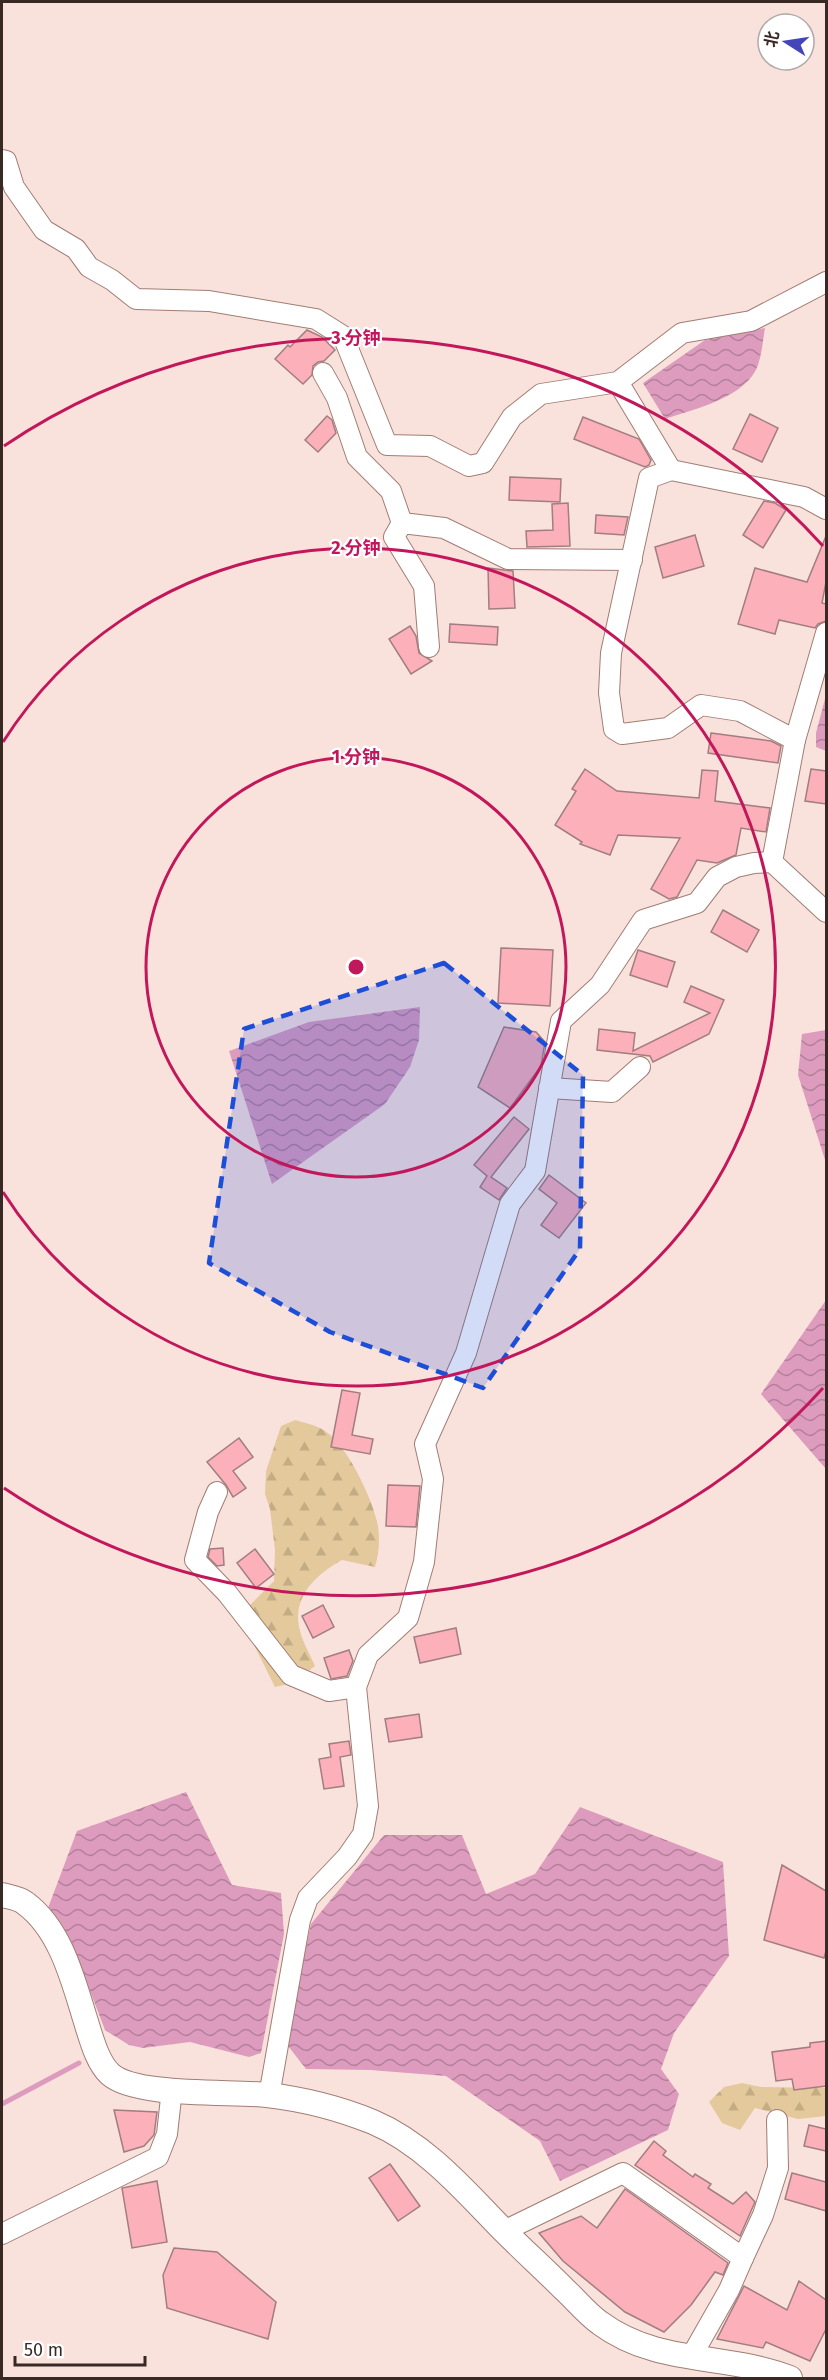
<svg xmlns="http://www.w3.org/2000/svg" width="828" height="2380" viewBox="0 0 828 2380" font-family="'Fira Sans','Noto Sans SC',sans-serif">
<defs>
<pattern id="forest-firs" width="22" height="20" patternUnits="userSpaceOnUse" patternTransform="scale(1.5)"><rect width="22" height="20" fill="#e3c99b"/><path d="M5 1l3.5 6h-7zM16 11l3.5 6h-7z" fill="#c4ad85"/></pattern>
<pattern id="water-waves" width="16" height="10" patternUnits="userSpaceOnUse" patternTransform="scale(1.5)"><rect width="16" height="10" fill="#dd9cbe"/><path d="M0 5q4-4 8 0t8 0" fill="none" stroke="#b47f9a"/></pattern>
</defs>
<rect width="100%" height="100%" fill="#fae2dc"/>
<!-- forest -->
<g fill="url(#forest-firs)">
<path d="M295,1420C305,1423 317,1425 325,1431C348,1446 373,1500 378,1526C380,1541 379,1553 375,1567L342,1560C315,1575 291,1598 300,1631C303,1643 310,1654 315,1666L293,1683L275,1687L246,1629L250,1605L274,1581L275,1550L270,1509L265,1494L266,1471L281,1426Z"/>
<path d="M742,2083L761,2087L826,2088V2116L798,2119L755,2108L740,2130L722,2123L709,2102L724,2087Z"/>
</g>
<!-- water -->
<g fill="url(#water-waves)">
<path d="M765,328C763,339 762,353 758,365C747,397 695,409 665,419L643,383L705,340Z"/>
<path d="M826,695V751L816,747V733Z"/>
<path d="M420,1007L419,1040L410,1067L385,1104L272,1184L229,1051L309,1022Z"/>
<path d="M826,1030V1163L798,1075L802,1034Z"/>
<path d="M826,1300V1469L761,1394Z"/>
<path d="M186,1792L232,1885L281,1893L284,1934L261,2053L249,2057L190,2042L143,2048L129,2045L105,2030L79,1962L48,1908L77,1831Z"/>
<path d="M580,1807L723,1862L729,1956L674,2033L661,2069L679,2094L668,2130L560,2181L540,2141L446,2076L370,2070L306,2069L285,2042L311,1924L384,1835H462L486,1894L535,1874Z"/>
</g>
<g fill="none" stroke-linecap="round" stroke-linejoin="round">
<!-- stream -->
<path stroke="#dd9cbe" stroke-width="5" d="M2,2104L79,2063"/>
</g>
<!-- building -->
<g fill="#fbb0ba" stroke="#a27d81" stroke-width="1.5">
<path d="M307,330L322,337L335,350L324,361L318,362L313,366L312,375L303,384L275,359L288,345L290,347Z"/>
<path d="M750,414L778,428L762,462L733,449Z"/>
<path d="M327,416L332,420L336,433L318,452L305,440Z"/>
<path d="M583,417L639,439L651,460L649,465L645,467L574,439Z"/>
<path d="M510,477L561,479L560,502L509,500Z"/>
<path d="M764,501L775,503L786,510L763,548L743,535Z"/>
<path d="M568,503L570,546L527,547L526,531L553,530L552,504Z"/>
<path d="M596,515L628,517L624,535L595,533Z"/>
<path d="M695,535L704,566L663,578L655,547Z"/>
<path d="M826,536V582L822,603L826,604V621L818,624L815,628L779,620L775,634L738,624L755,568L807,582Z"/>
<path d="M488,568L513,571L515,608L489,609Z"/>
<path d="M450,624L498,627L497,645L449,642Z"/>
<path d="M410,626L416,636L419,653L432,661L411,674L389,639Z"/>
<path d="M711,733L771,741L781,746L778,763L708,753Z"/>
<path d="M585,769L617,791L699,798L702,770L718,771L715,801L770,808L766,832L741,828L736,855L717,863L697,860L677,897L669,899L651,889L680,838L618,835L610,855L580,844L582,842L555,825L576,791L572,789Z"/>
<path d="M811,769L826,771V804L805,801Z"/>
<path d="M723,910L759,930L747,952L711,932Z"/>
<path d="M501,948L553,950L550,1006L498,1003Z"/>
<path d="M638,950L675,962L667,987L630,975Z"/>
<path d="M691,986L724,1000L709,1034L653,1062L650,1056L597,1050L599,1029L635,1033L633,1051L710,1013L684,1002Z"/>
<path d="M504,1027L536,1032L545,1042L541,1066L510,1108L478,1087Z"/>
<path d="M514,1117L529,1129L491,1177L507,1188L499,1200L480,1187L487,1176L474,1165Z"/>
<path d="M549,1175L586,1203L559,1238L541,1225L557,1203L539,1189Z"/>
<path d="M342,1390L360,1393L352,1435L373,1439L370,1454L331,1447Z"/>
<path d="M239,1438L253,1457L233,1471L246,1488L233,1497L226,1485L207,1462Z"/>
<path d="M388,1485L420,1486L416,1527L386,1526Z"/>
<path d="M223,1548L224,1565L217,1566L208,1557L210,1549Z"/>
<path d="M255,1549L274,1574L256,1588L237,1563Z"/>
<path d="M323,1605L334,1627L313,1638L302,1616Z"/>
<path d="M456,1628L461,1654L420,1663L414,1637Z"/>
<path d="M349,1650L353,1661L347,1676L331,1679L324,1658Z"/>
<path d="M419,1714L422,1737L389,1742L385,1719Z"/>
<path d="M349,1741L351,1755L340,1757L344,1786L324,1789L319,1759L331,1757L329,1744Z"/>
<path d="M782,1865L826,1891V1951L824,1958L764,1940Z"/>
<path d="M826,2041V2086L794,2090L792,2079L776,2081L772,2052L810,2047V2043Z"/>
<path d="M114,2110L157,2112L154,2135L144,2146L124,2152Z"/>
<path d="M809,2125L826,2129V2151L804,2146Z"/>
<path d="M654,2141L666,2151L663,2155L693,2177L695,2174L711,2184L708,2188L733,2204L746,2192L755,2202L740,2236L635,2165Z"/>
<path d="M390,2164L420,2206L398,2221L369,2178Z"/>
<path d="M792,2173L826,2182V2211L785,2199Z"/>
<path d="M157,2181L167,2242L132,2248L122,2188Z"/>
<path d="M625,2189L728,2263L723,2275L715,2272L691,2305L664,2332L625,2312L563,2261L539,2233L581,2216L597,2228Z"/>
<path d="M174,2248L217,2252L276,2302L268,2339L167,2308L163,2275Z"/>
<path d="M799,2281L826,2300V2329L810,2361L766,2342L763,2348L717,2339L744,2286L787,2310Z"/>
</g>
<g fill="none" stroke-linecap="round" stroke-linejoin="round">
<defs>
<g id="minor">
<path d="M2,160L6,161L14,187L44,230L76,249L89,267L112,280L136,299L209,301L316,319L343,336L387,445L430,446L469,466L483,463L512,417L541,394L618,382L682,333L751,321L826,282"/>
<path d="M323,373L337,398L357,457L391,491L402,523"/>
<path d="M618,382L671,470"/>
<path d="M429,647L424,586L394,537L402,523L444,528L508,559L632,560"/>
<path d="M795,740L740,711L701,705L668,728L622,734L614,729L609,693L611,653L649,478L671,470L804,497L826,509"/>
<path d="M772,862L795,740L826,633"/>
<path d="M549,1088L612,1092L640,1067"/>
<path d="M217,1492L208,1512L195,1560L227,1593L291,1675L329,1691L356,1687"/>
<path d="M269,2096L300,1920L308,1898L347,1857L363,1834L368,1806L356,1687L368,1655L408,1618L424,1562L433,1479L425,1444L466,1353L510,1204L535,1171L561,1021L600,985L643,920L697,903L717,877L736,867L754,863L772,862L826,912"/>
<path d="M504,2231L623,2173L743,2258L729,2290L691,2357"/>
<path d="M2,2234L158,2157L167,2134L172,2089"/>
<path d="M743,2258L763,2215L778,2168L777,2120"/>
</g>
<path id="tertiary" d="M2,1895C9,1897 19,1898 25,1903C62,1930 74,1984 87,2025C92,2041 98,2063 110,2074C135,2097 231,2091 267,2095C302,2099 341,2109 373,2122C425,2144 465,2191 503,2230C523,2250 544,2269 564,2289C576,2300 587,2314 600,2323C658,2366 726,2353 790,2378"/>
</defs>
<!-- minor casing -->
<use href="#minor" stroke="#a07d74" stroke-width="22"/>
<!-- tertiary casing -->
<use href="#tertiary" stroke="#a07d74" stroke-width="26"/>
<!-- minor -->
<use href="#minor" stroke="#fff" stroke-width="20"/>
<!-- tertiary -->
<use href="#tertiary" stroke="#fff" stroke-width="24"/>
</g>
<!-- marked area -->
<path fill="#1d4ed8" fill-opacity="0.2" stroke="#1d4ed8" stroke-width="4.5" stroke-dasharray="12 8" stroke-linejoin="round" d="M444,963L583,1075L580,1249L483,1388L330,1332L209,1263L244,1029Z"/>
<!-- distance rings -->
<g fill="none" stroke="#c2185b" stroke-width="3">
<circle cx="356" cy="967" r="210"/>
<path d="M3 742A419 419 0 1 1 3 1192"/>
<path d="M823 1388A629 629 0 0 1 4 1488M4 446A629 629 0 0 1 823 546"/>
</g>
<circle cx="356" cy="967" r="9" fill="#c2185b" stroke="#fff" stroke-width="3"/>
<g font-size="18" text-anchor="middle" font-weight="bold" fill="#c2185b" stroke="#fff" stroke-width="4.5" stroke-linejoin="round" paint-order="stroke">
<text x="356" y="344">3 分钟</text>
<text x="356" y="554">2 分钟</text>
<text x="356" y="763">1 分钟</text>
</g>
<!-- border -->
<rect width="828" height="2380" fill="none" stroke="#382925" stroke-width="6"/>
<!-- north arrow -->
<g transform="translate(786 42) rotate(282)"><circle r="28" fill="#ffffff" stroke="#afa9a8" stroke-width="1.5"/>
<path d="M0-4.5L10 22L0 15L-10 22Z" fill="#4445ba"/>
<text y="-9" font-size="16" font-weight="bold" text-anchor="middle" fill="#382925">北</text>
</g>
<!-- scale -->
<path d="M15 2356v9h130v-9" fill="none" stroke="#382925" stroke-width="3"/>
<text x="24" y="2356" font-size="18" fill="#382925" stroke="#ffffff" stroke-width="4.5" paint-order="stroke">50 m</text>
</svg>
